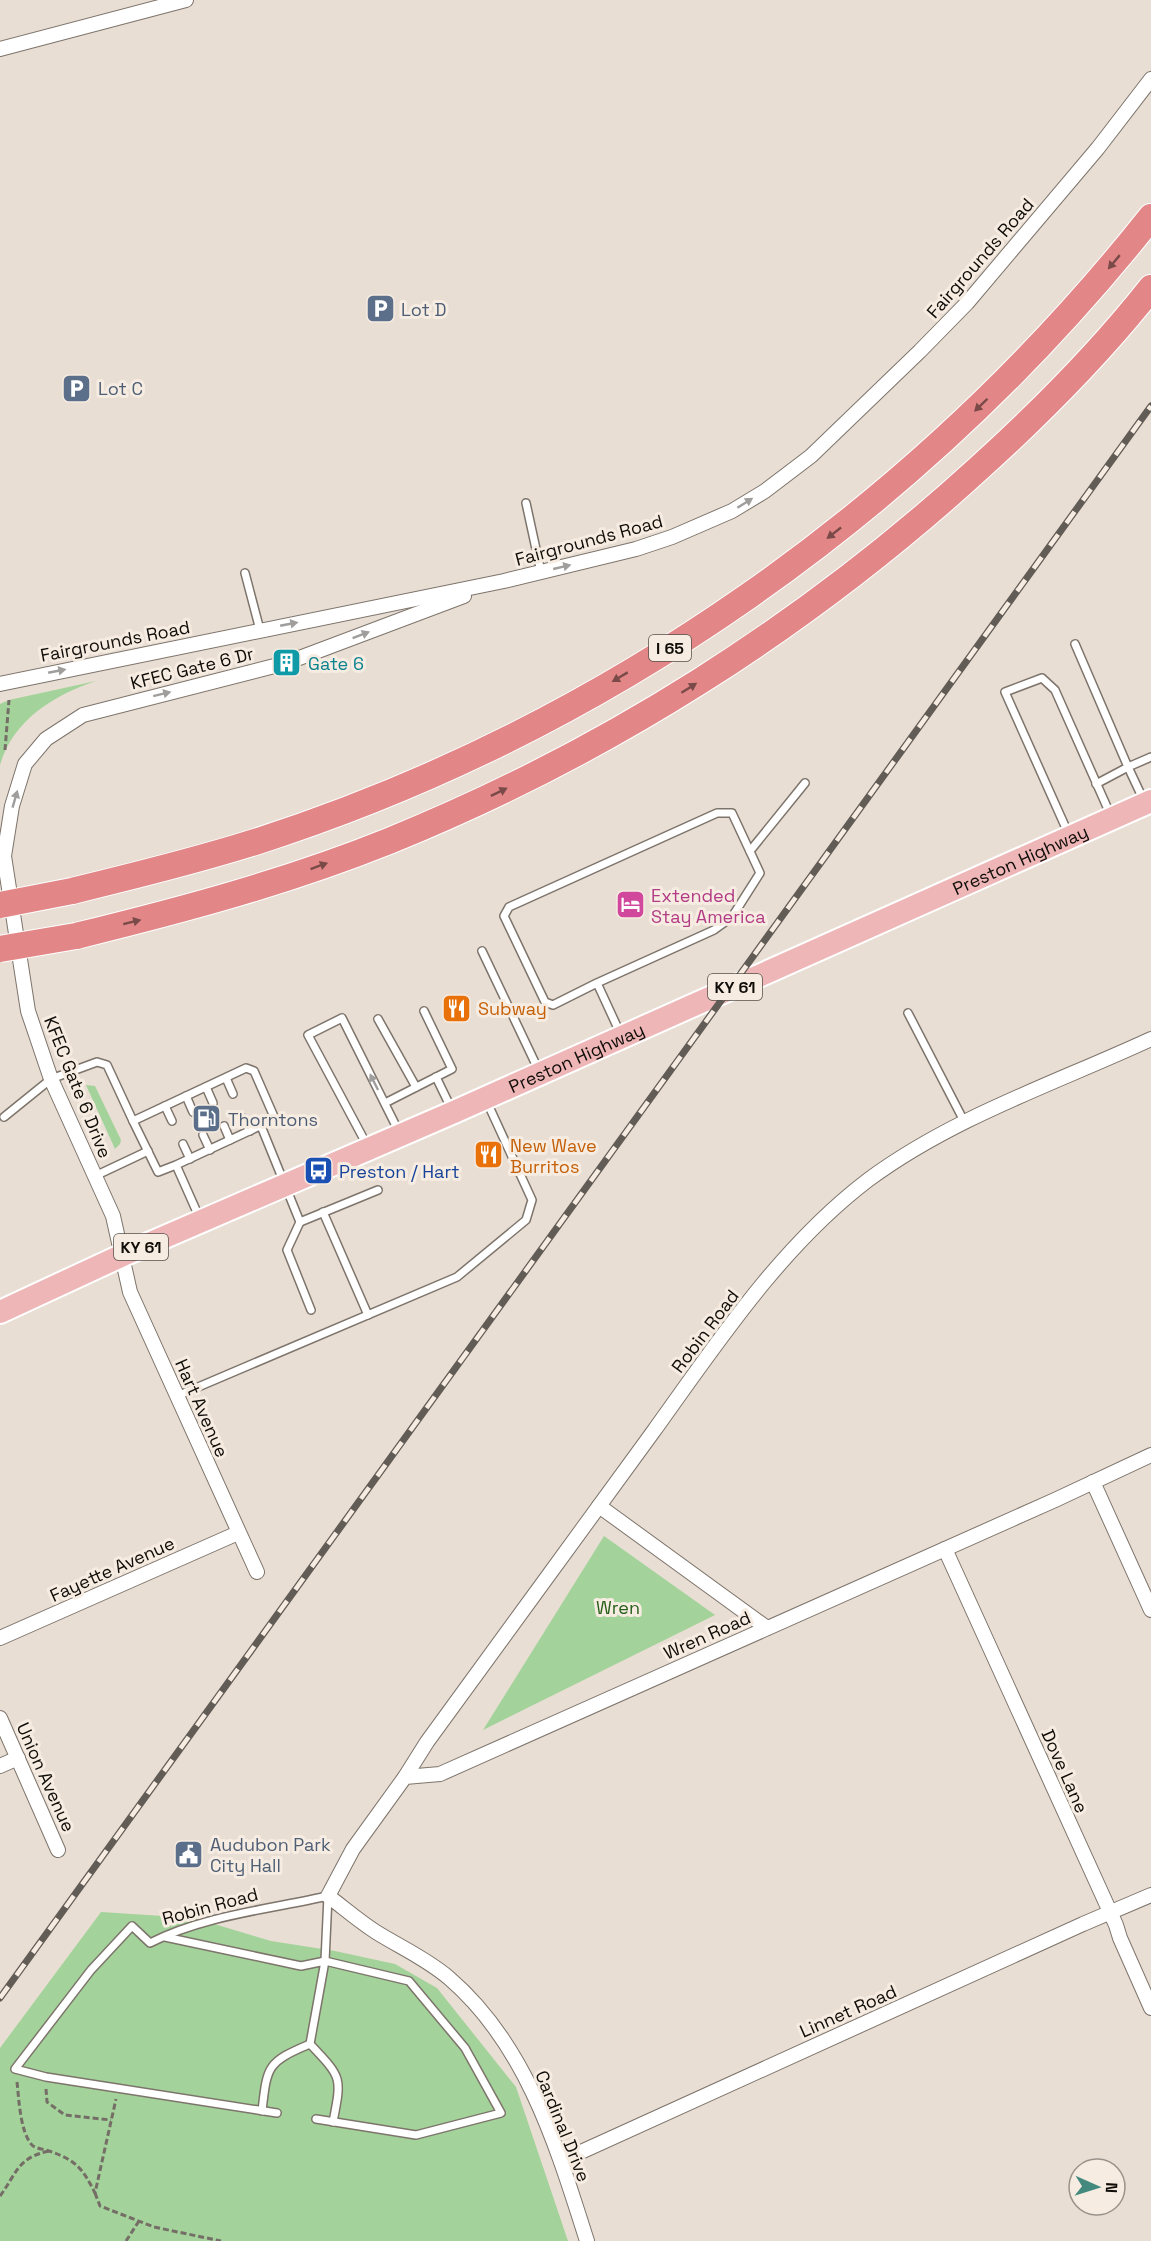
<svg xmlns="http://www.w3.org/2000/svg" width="1151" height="2241" viewBox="0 0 1151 2241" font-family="'Space Grotesk',sans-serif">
<rect width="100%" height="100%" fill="#e9ded4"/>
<!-- green -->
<g fill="#a3d39a">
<path d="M96,681C54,695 13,720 0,765V704L9,700Z"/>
<path d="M86,1085L95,1086L121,1140L120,1144L115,1149Z"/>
<path d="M604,1536L715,1615L483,1730Z"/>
<path d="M101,1912L194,1918L271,1941L335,1951L395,1964L437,1988L516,2087L568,2241H0V2048Z"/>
</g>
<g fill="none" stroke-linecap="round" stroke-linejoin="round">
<defs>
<g id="service">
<path d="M526,503L541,572"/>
<path d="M245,573L260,630"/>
<path d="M1075,644L1128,767L1096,784"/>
<path d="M1144,801L1128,767L1151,757"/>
<path d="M1069,835L1005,692L1042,678L1055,690L1111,816"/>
<path d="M750,851L805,783"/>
<path d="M482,951L539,1071"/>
<path d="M597,983L553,1005L545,1002L504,916L509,907L717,813H732L760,873L732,917L714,930L597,983L621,1035"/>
<path d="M908,1013L965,1123"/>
<path d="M378,1019L416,1087"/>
<path d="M436,1077L452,1110"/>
<path d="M226,1078L233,1094"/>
<path d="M206,1087L213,1103"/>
<path d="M186,1096L193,1112"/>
<path d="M385,1103L452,1069L424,1011"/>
<path d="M165,1106L172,1121"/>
<path d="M4,1117L51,1079L97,1062L107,1065L133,1121"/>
<path d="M243,1118L250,1131"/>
<path d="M224,1126L230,1140"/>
<path d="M261,1126L300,1222L287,1250L311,1310"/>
<path d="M203,1135L210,1150"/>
<path d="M183,1144L190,1159"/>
<path d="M368,1147L308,1035L342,1018L399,1132"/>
<path d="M176,1165L158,1172L133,1121L246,1068L254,1071L275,1119L176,1165L200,1219"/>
<path d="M95,1176L148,1151"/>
<path d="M323,1212L368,1315"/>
<path d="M300,1222L378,1190"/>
<path d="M177,1396L457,1277L526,1220L532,1200L487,1102"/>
<path d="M165,1937L301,1966L325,1961L310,2044C342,2078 342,2076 333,2122"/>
<path d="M262,2111C267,2066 267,2062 310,2044"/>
<path d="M277,2113L46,2077L15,2069L91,1970L132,1926L150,1943C202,1916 270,1909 328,1896L325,1961L409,1981L465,2048L501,2113L416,2135L316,2119"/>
</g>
<g id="minor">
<path d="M0,49L186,0"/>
<path d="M0,684L504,581L636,549L672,537L732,511L765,491L811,456L920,351L967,303L1098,148L1151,79"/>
<path d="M0,847L4,856L28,1011L51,1079L113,1216L130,1292L257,1572"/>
<path d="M4,856L12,806L25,764L46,739L83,715L286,663L464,596"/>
<path d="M1093,1482L1151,1610"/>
<path d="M599,1506L767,1628"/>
<path d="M945,1549L1116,1925L1120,1938L1151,2008"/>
<path d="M0,1638L238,1533"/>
<path d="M0,1718L58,1850"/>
<path d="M0,1766L18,1758"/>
<path d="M405,1777L427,1742C502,1639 578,1535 653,1432C717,1343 780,1247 868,1180C953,1117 1056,1083 1151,1039"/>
<path d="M561,2161L1083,1924L1151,1895"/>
<path d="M587,2241C557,2147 527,2045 449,1978C427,1959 400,1947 376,1932C359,1921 344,1908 328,1896L353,1849L405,1777L440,1774L1055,1500L1151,1455"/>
</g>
<g id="primary">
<path id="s1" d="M0,1312L123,1255L454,1112L1151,801"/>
</g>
<g id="motorway">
<path d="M72,891C134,876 195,861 255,842C607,729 922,506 1151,217"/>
<path d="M76,936C182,910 287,882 389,841C606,753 806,626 978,469C1040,413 1099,354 1151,288"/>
</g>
</defs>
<!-- service casing -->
<use href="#service" stroke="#7d746b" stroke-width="10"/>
<!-- minor casing -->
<use href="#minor" stroke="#7d746b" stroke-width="16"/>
<!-- primary casing -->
<use href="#primary" stroke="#fff" stroke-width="26"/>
<!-- motorway casing -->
<use href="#motorway" stroke="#fff" stroke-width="28"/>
<!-- path -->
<g stroke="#756e67" stroke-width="3" stroke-dasharray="6 3" stroke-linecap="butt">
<path d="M5,750L9,700"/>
<path d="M17,2082C19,2099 20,2132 32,2145C36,2149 44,2149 49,2151C76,2160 83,2169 95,2193L116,2099"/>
<path d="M46,2089L47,2102L65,2115L111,2120"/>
<path d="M95,2193L100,2206L154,2227L221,2241"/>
<path d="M0,2196C17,2173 17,2158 49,2151"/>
<path d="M126,2241L139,2221"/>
</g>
<!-- service -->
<use href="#service" stroke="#fff" stroke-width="7"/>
<!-- minor -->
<use href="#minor" stroke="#fff" stroke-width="14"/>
<!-- primary -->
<use href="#primary" stroke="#eeb6b7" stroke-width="22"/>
<!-- motorway -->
<use href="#motorway" stroke="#e28687" stroke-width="26"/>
<defs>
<path id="rail" d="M0,1998L1151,406"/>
</defs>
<!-- rail casing -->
<use href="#rail" stroke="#625c56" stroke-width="7"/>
<!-- rail -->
<use href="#rail" stroke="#f6ece1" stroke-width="4.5" stroke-dasharray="14" stroke-linecap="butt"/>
<defs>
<g id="motorway-bridge">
<path d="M0,905L72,891"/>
<path d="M0,949L76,936"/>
</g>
</defs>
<!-- motorway-bridge casing -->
<use href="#motorway-bridge" stroke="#fff" stroke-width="28" stroke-linecap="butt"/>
<!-- motorway-bridge -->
<use href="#motorway-bridge" stroke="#e28687" stroke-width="26"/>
</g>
<!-- one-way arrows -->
<defs><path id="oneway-solid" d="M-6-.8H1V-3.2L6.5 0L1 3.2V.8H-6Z" transform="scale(1.5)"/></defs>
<g fill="#794a48">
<use href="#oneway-solid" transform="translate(1114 262) rotate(130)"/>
<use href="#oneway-solid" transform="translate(981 405) rotate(136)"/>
<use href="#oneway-solid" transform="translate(834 533) rotate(142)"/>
<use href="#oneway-solid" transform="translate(620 677) rotate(149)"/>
<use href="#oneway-solid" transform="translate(689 688) rotate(-32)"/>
<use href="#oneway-solid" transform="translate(499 792) rotate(-26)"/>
<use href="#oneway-solid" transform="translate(319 866) rotate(-20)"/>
<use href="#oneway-solid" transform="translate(132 922) rotate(-14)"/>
</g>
<g fill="#9f9e9d">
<use href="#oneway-solid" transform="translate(745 503) rotate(-32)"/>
<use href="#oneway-solid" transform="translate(562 567) rotate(-13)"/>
<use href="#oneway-solid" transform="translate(289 624) rotate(-11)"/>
<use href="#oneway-solid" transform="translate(361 635) rotate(-21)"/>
<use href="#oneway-solid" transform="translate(57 671) rotate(-11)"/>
<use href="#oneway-solid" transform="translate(162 694) rotate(-14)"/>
<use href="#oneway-solid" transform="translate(15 799) rotate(-74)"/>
<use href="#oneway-solid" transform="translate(374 1082) rotate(-117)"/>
</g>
<!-- icons -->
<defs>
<symbol id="parking-square" viewBox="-11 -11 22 22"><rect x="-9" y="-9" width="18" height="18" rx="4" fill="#5c6f8a" stroke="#f6ece1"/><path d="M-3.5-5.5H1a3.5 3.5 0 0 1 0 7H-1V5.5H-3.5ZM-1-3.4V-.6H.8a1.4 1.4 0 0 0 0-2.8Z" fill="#fff"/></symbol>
<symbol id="building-square" viewBox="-11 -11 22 22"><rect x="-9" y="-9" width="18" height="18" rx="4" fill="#0f9aa8" stroke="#f6ece1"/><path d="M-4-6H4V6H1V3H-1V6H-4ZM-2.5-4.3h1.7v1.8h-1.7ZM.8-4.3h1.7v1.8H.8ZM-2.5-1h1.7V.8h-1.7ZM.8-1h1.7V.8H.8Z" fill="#fff"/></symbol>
<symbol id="hotel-square" viewBox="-11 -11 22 22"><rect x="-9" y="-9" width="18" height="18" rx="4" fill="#d1479c" stroke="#f6ece1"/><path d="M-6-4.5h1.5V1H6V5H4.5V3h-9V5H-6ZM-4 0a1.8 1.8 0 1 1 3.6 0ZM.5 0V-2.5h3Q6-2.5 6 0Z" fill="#fff"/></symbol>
<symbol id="restaurant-square" viewBox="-11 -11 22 22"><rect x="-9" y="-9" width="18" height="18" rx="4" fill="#e8710a" stroke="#f6ece1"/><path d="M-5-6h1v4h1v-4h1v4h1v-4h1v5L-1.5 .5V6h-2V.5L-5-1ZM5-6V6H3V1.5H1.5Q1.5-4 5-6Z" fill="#fff"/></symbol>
<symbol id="fuel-square" viewBox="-11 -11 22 22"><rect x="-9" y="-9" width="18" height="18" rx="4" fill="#5c6f8a" stroke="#f6ece1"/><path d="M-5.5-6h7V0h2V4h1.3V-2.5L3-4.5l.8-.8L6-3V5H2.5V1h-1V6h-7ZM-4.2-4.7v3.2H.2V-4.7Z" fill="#fff"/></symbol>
<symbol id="bus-square" viewBox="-11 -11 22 22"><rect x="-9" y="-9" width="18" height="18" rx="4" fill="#1a4fb4" stroke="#f6ece1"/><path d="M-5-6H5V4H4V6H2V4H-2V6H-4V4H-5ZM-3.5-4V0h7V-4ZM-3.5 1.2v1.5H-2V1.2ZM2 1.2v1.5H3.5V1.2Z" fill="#fff"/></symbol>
<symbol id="civic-square" viewBox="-11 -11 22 22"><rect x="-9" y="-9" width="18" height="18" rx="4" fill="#5c6f8a" stroke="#f6ece1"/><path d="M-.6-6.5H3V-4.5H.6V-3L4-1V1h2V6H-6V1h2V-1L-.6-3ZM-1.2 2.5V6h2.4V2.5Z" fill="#fff"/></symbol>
</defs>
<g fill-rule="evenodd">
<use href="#parking-square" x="364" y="292" width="33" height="33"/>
<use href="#parking-square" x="60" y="372" width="33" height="33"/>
<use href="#building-square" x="270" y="646" width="33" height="33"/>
<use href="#hotel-square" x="614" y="888" width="33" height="33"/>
<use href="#restaurant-square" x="440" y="992" width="33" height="33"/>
<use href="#fuel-square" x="190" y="1102" width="33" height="33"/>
<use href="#restaurant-square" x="472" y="1138" width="33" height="33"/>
<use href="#bus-square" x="302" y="1154" width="33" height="33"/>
<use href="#civic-square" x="172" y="1838" width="33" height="33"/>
</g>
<g text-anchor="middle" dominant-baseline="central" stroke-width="6" stroke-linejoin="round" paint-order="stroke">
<!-- shield labels -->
<g fill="#f6ece1" stroke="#55504a" stroke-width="1.5">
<rect x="649" y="635" width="42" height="26" rx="4.5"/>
<rect x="708" y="974" width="54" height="26" rx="4.5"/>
<rect x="114" y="1234" width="54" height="26" rx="4.5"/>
</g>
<g font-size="16" font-weight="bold" fill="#100d09">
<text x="670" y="648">I 65</text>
<text x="735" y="987">KY 61</text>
<text x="141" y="1247">KY 61</text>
</g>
<!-- street labels -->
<g font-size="18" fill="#100d09" stroke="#f6ece1">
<text transform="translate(980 258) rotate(-49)">Fairgrounds Road</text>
<text transform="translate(589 540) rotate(-15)">Fairgrounds Road</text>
<text transform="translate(115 641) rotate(-11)">Fairgrounds Road</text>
<text transform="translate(192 668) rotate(-14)">KFEC Gate 6 Dr</text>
<text stroke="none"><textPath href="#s1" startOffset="1116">Preston Highway</textPath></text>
<text stroke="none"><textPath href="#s1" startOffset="630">Preston Highway</textPath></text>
<text transform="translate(78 1087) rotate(68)">KFEC Gate 6 Drive</text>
<text transform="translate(705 1331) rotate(-53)">Robin Road</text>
<text transform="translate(202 1408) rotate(66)">Hart Avenue</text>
<text transform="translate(112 1569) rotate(-24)">Fayette Avenue</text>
<text transform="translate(707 1635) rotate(-24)">Wren Road</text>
<text transform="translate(1065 1771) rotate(66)">Dove Lane</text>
<text transform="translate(46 1777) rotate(66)">Union Avenue</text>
<text transform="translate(210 1906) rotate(-15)">Robin Road</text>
<text transform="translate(848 2011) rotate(-24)">Linnet Road</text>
<text transform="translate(563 2126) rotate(68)">Cardinal Drive</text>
</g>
<!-- service labels -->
<g font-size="18" fill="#4e5e75" stroke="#f6ece1" text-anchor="start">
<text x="401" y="309">Lot D</text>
<text x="98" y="388">Lot C</text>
<text x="228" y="1119">Thorntons</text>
<text x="210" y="1844">Audubon Park<tspan x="210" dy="21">City Hall</tspan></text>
</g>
<!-- culture labels -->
<g font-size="18" fill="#0d838f" stroke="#f6ece1" text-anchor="start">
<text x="308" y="663">Gate 6</text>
</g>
<!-- hotel labels -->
<g font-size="18" fill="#b23c85" stroke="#f6ece1" text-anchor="start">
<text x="651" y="895">Extended<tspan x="651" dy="21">Stay America</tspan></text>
</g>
<!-- food labels -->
<g font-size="18" fill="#c56008" stroke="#f6ece1" text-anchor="start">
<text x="478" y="1008">Subway</text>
<text x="510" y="1145">New Wave<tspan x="510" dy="21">Burritos</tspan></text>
</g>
<!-- transit labels -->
<g font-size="18" fill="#164399" stroke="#f6ece1" text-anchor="start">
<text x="339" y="1171">Preston / Hart</text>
</g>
<!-- park labels -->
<g font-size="18" fill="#255f1a" stroke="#f6ece1">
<text x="618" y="1607">Wren</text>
</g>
</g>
<!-- north arrow -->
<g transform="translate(1097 2187) rotate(93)"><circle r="28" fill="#f6ece1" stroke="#9a938b" stroke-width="1.5"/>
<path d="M0-4.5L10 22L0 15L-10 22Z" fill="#43897e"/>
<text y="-9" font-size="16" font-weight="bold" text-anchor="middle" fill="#100d09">N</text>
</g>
</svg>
